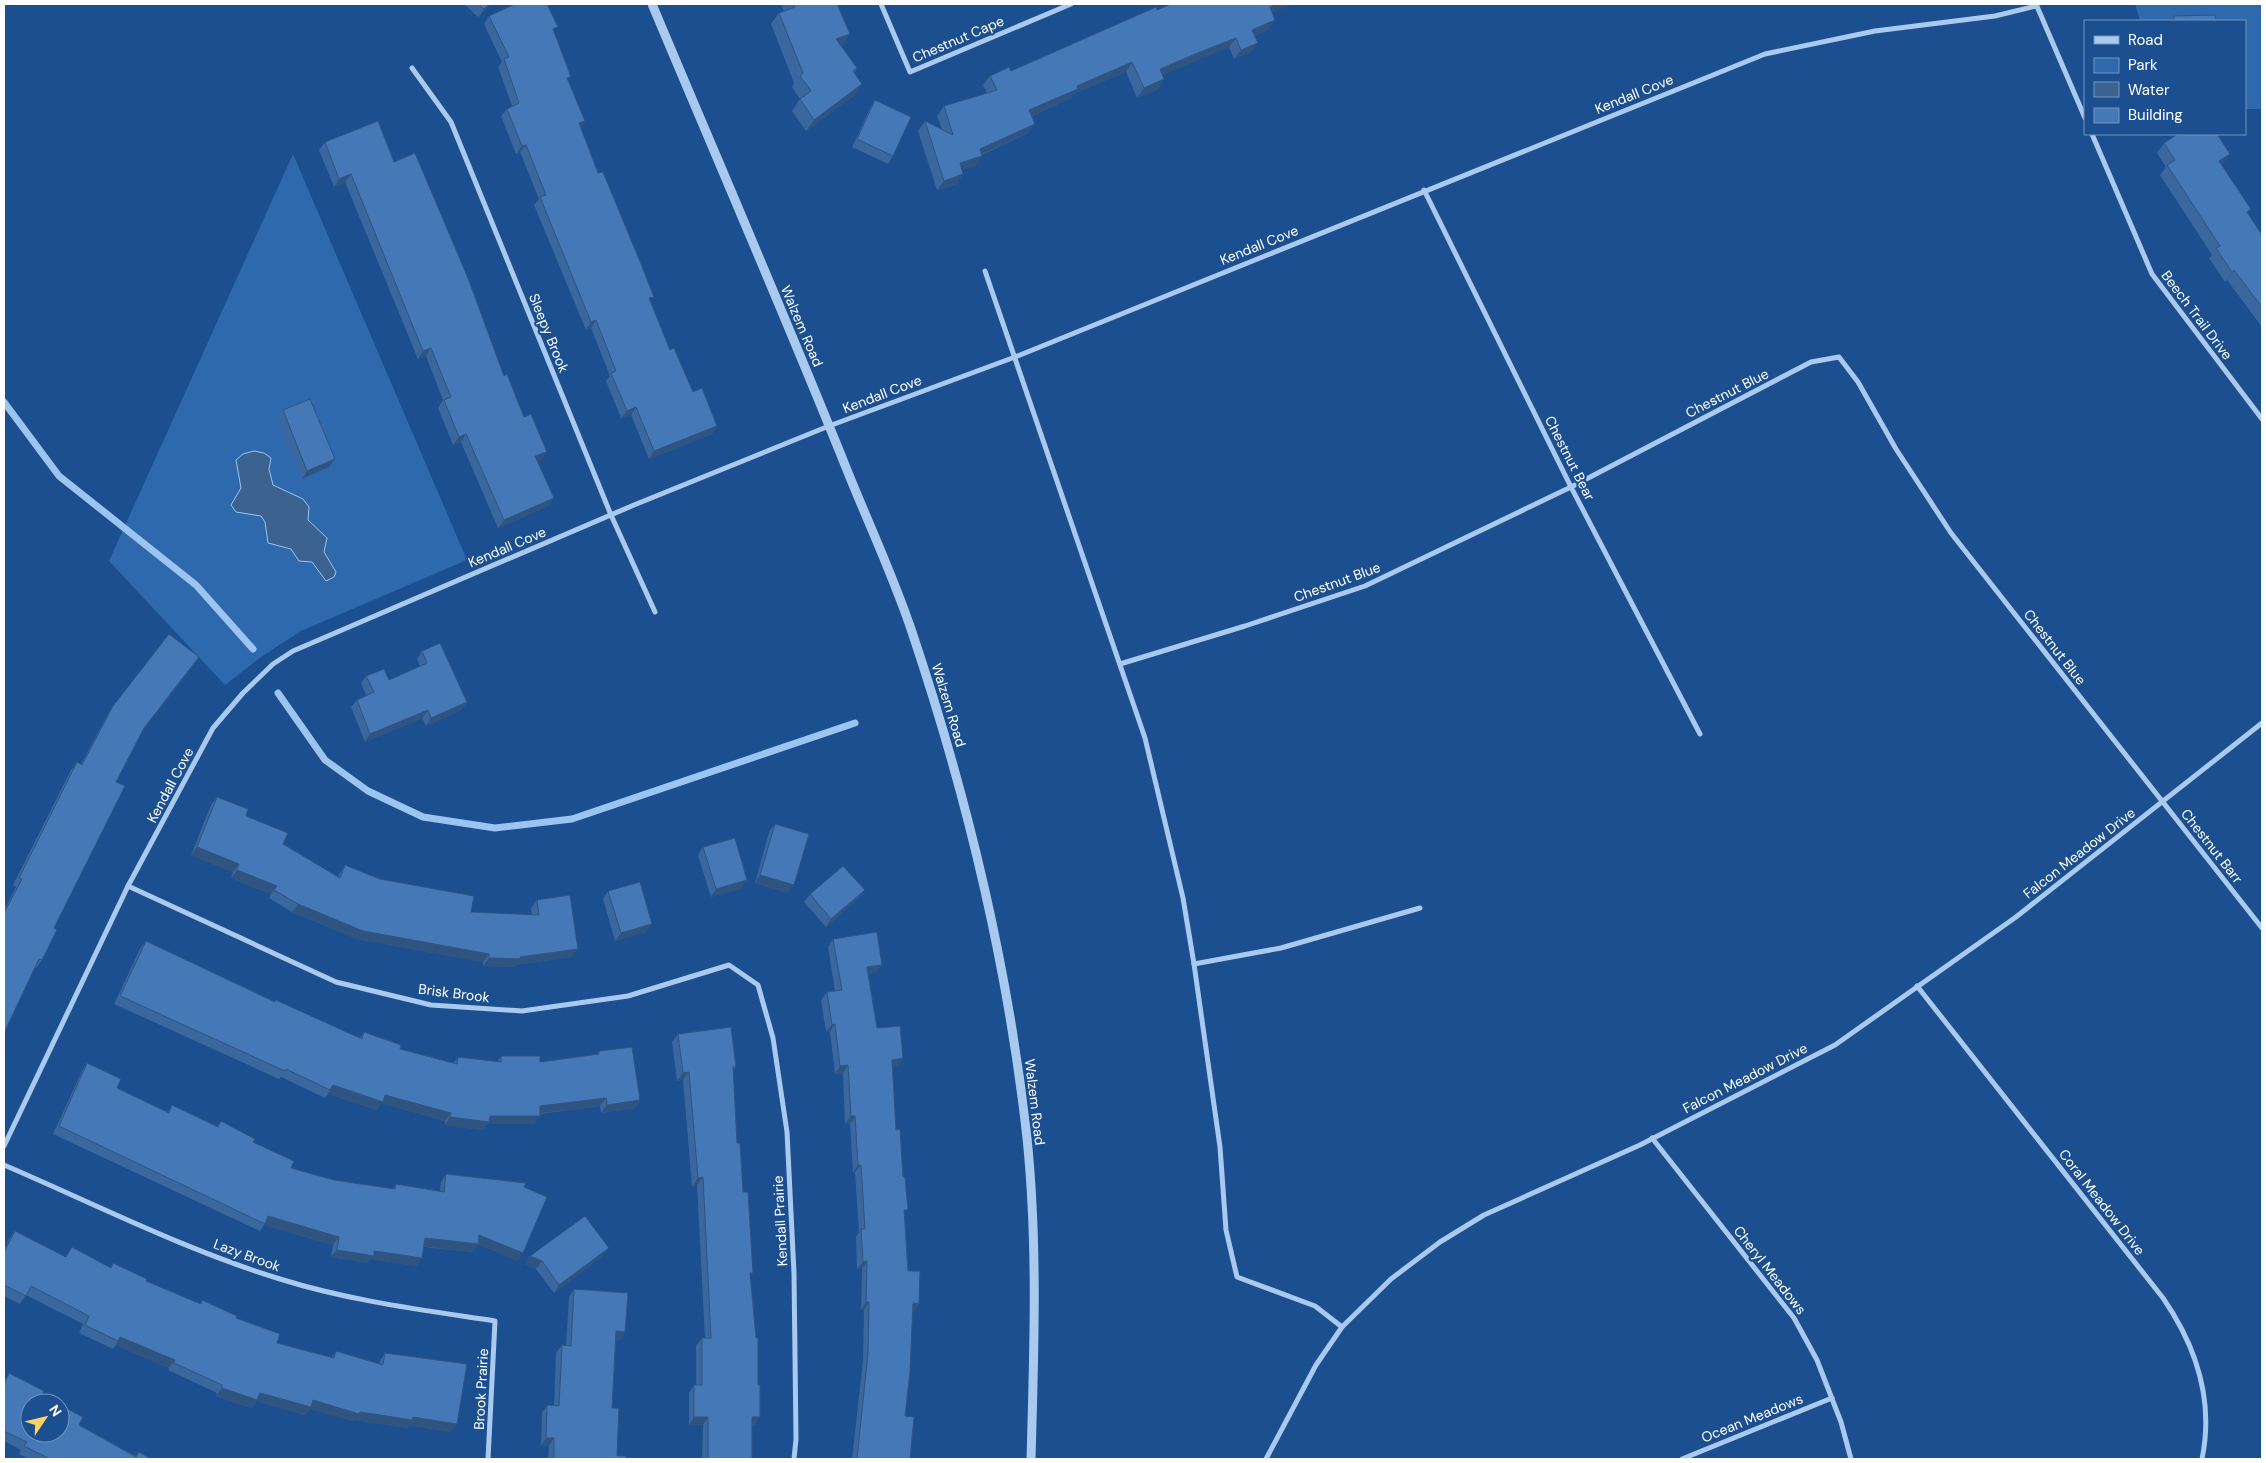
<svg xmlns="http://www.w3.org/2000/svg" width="2266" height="1463" viewBox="0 0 2266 1463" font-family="'DM Sans',sans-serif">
<rect width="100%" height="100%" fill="#1b4f8f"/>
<!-- green -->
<g fill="#2e69ad">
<path d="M2135,4H2262V109H2245V21H2140Z"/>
<path d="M293,154L467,560L301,631L261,657L225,685L109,561Z"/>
</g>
<!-- water -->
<path fill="#3c6290" stroke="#9cc4f0" d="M254,451L264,453L271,458L269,469L273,485L303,499L309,507L308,520L327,538L324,552L336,572L334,577L326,581L312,562L299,561L291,549L268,543L265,522L261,516L236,512L231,505L241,488L236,460L243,454Z"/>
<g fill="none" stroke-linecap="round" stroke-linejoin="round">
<!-- stream -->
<g stroke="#9cc4f0" stroke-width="7">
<path d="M4,402L59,476L196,585L253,649"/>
<path d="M278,693L325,760L368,791L423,817L495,828L572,819L855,723"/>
</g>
<!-- minor -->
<g stroke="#a9c9ee" stroke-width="5">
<path d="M881,4L910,72L1071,4"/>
<path d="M2036,4L2085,118"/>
<path d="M412,68L451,122L611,515L655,612"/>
<path d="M2092,134L2152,274L2262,419"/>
<path d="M1424,190L1571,487L1700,734"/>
<path d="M985,271L1145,738L1183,898L1194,964L1220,1147L1226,1230L1237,1277L1315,1306L1342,1327"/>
<path d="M1120,664L1245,626L1365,586L1571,487L1811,362L1839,357L1858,382L1896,449L1951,533L2262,928"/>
<path d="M128,886L336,982L431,1005L522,1011L628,996L729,965L758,985L773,1038L787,1132L794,1273L796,1439L794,1459"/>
<path d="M1194,964L1281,948L1420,908"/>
<path d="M1917,986L2163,1298C2196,1346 2214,1401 2202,1459"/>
<path d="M1652,1138L1794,1318L1817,1360L1841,1422L1851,1459"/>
<path d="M4,1146L128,886L213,728L243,693L273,664L293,651L634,505L829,426L1015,357L1765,54L1875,31L1995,16L2036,6"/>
<path d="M4,1165C95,1204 185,1250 280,1279C350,1301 423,1310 495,1321L488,1459"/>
<path d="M1266,1459L1316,1365L1342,1327L1391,1279L1440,1242L1484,1215L1640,1145L1835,1045L2016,917L2262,723"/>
<path d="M1682,1459L1832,1398"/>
</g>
<!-- tertiary -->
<path stroke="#a9c9ee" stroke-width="9" d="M652,4C715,154 780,304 841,455C864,514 892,572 912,632C967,796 1008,967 1027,1138C1038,1245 1034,1352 1031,1459"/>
</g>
<!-- wall -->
<g fill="#3a679d">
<path d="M464,4H491L478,17Z"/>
<path d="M781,4H837L850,34L841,46L857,68L854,73L855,95L806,131L792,111L800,99L792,87L794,83L771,24L779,13L784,11Z"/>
<path d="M1157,10L1272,13L1268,30L1254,36L1251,52L1234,59L1229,47L1193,62L1162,75L1164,79L1158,89L1137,98L1126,72L1075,93L1071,98L1032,116L1028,133L982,155L975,166L962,170L957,184L937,190L918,131L925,121L942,129L937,116L944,106L987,93L983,85L990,76L1011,71Z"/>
<path d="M489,16L554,32L568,80L580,127L670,350L693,392L717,426L712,434L649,459L631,415L621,418L606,381L610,376L591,328L586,330L534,205L539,199L520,152L516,154L501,116L507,109L512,106L498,67L502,62L484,24Z"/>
<path d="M2174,16L2216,21H2170Z"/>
<path d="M875,100L893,156L888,164L852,147L870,108Z"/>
<path d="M325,142L394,162L504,376L541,460L538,461L548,506L498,528L461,442L453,445L438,408L443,400L426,356L418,359L345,182L334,187L319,150Z"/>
<path d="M2164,143L2222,165L2248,214L2262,235V327L2227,280L2225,282L2209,258L2212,255L2160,175L2166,167L2157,153Z"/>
<path d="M283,410L335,459L329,467L302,479L277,418Z"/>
<path d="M422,651L467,702L461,710L426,726L422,718L365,742L351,707L357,700L366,695L361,683L366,676L389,680L420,667L417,659Z"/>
<path d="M199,657L143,730L116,782L54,928L42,960L36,968H35L4,1033V910L16,887L13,885L71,770L77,762L81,764L108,714L113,706Z"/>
<path d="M217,797L246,816L283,844L338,877L340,873L345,865L380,879L471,912L532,915L531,908L537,900L572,957L515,965L514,967L483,966V962L357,939L292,912L269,898L271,894L231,878L233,872L191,855L211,805Z"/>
<path d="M775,824L788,893L755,883L769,832Z"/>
<path d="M703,847L742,888L711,897L698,855Z"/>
<path d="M608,891L646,932L615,941L603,899Z"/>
<path d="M810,894L859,898L826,927L804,902Z"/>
<path d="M833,939L882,965L876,972L868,974L877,1028L903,1058L898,1066L892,1067L896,1130L904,1215L908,1271L919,1304L914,1311H913L905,1416L910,1459H852L863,1361L864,1310H861L862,1269H857L856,1237L859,1232L855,1172L853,1173L850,1124H845L843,1073L835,1074L830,1032H826L821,1000L827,992L835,991L828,947Z"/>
<path d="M146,941L274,1001L360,1038L364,1032L400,1049L453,1063L458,1057L497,1062L501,1056L540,1062L597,1055L599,1051L640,1100L635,1108L601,1113L600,1106L540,1114L534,1124H487L483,1130L445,1125V1121L381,1103L377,1110L328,1094L325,1098L281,1077L279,1079L114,1004L140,949Z"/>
<path d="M678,1034L736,1067L733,1070L737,1143L743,1192L750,1276L755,1425H752V1459H702L703,1425H689V1393L694,1385H696V1346L702,1338H705L697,1185L692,1186L683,1080L677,1081L672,1042Z"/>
<path d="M87,1063L117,1088L168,1112L172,1105L217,1126L221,1121L291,1168L334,1180L393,1189L396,1184L440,1191L441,1182L446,1174L524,1187L518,1261L478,1244L473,1252L424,1247L417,1266L371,1259L368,1263L331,1257L333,1245L264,1225L260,1231L53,1134L82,1071Z"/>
<path d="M15,1231L65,1257L72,1247L110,1268L113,1263L146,1281L200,1304L202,1300L277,1343L331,1358L336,1351L379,1364L380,1361L385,1353L457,1424L451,1432L409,1425L407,1428L355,1420L354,1421L310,1409L305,1415L257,1401L252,1408L216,1396L217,1393L168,1370L169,1368L116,1345L113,1349L79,1333L83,1324L26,1295L20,1304L4,1296V1250L9,1239Z"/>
<path d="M530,1256H603L554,1293L536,1269L525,1264Z"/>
<path d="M574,1289L625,1332L620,1340H616L612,1408L617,1456L626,1459H548L549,1446H541L542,1413L547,1405L554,1406L556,1353L562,1345L566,1346L569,1297Z"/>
<path d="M9,1373L42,1396L79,1425L136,1456L139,1452L151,1459H29L19,1454L21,1450L4,1441V1381Z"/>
</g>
<!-- shaded-wall -->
<g fill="#305480">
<path d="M489,4H491L478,17L484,9Z"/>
<path d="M1277,4H1294L1263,16L1270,7Z"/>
<path d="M1275,20L1268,30L1245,40L1252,30Z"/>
<path d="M850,34L842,45L828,51L836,39Z"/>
<path d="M1236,38L1229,47L1153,79L1160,69Z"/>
<path d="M1258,43L1251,52L1234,59L1241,50Z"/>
<path d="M1132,62L1126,72L1075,93L1071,98L1022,120L1029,110L1077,86Z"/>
<path d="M1164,79L1158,89L1137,98L1144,88Z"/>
<path d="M862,84L855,95L806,131L814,120Z"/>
<path d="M585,121L580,128L579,123Z"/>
<path d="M1035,124L1028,133L973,158L980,149Z"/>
<path d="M526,145L520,152L516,154L522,146Z"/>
<path d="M2230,154L2223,164L2212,171L2219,161Z"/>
<path d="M982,156L975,166L953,173L960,163Z"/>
<path d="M351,174L345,182L334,187L339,179Z"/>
<path d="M963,174L957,184L937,190L944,181Z"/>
<path d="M2234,270L2227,280L2225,282L2232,272Z"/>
<path d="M596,320L591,328L586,330L591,322Z"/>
<path d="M431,348L426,356L418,359L423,351Z"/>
<path d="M636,407L631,415L621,418L627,411Z"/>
<path d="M717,426L712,434L649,459L654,451Z"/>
<path d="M466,434L461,442L453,445L459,437Z"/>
<path d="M547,452L541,460L530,464L535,456Z"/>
<path d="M335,459L329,467L302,479L307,471Z"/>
<path d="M554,498L548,506L498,528L504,520Z"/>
<path d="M199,657L194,665L139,736L144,728Z"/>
<path d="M467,702L461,710L426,726L431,718Z"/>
<path d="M428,710L422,718L365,742L370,734Z"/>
<path d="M197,847L239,864L233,872L191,855Z"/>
<path d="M237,870L277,886L271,894L231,878Z"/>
<path d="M760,875L794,885L788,893L755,883Z"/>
<path d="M747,880L742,888L711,897L716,889Z"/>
<path d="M865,890L859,898L826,927L831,919Z"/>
<path d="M298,904L489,954L483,962L357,939L292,912Z"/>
<path d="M652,924L646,932L615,941L621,933Z"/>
<path d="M578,949L572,957L515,965L514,967L483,966L489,958L520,957Z"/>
<path d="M882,965L876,972L862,975L867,967Z"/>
<path d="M835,1024L830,1032H826L832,1025Z"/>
<path d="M903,1058L898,1066L886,1068L892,1060Z"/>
<path d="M848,1065L843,1073L835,1074L840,1066Z"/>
<path d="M689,1072L683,1080L677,1081L683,1073Z"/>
<path d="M333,1085L385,1095L451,1113L445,1121L381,1103L377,1110L328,1094Z"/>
<path d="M606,1098L600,1106L534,1114L540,1106Z"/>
<path d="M640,1100L635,1108L601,1113L607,1105Z"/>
<path d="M490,1116H540L534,1124H487L483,1130L445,1125L450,1117Z"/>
<path d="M851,1116H855L850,1124H845Z"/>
<path d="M858,1165H861L855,1172L853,1173Z"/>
<path d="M703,1177L697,1185L692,1186L698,1178Z"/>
<path d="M268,1216L339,1237L333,1245L264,1225Z"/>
<path d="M479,1235L523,1253L518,1261L478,1244L473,1252L420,1246L425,1238Z"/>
<path d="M609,1248L603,1256L554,1293L559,1285Z"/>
<path d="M337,1250L374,1251L422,1258L417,1266L371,1259L368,1263L331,1257Z"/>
<path d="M530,1256L542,1261L536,1269L525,1264Z"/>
<path d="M867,1261L862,1269H857L863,1262Z"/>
<path d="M866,1302H869L864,1310H861Z"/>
<path d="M913,1303L919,1304L914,1311H908Z"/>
<path d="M616,1331L625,1332L620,1340L611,1339Z"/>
<path d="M120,1337L175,1360L169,1368L116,1345Z"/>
<path d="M222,1388L313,1400L360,1412L413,1417L457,1424L451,1432L409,1425L407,1428L355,1420L354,1421L310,1409L305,1415L257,1401L252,1408L216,1396Z"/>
<path d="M694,1417H708L703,1425H689Z"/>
<path d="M752,1417H760L755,1425H747Z"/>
<path d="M546,1438H554L549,1446H541Z"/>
</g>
<!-- building -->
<g fill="#4478b7" stroke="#305480">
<path d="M478,4H489L484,9Z"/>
<path d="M515,4H547L558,27L553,29L571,77L567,78L585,121L579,123L598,173L603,172L639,259L654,297L649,298L670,350L674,348L693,392L702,388L717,426L654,451L636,407L627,411L611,373L616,371L596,320L591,322L540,197L546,195L526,145L522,146L507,109L519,103L504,59L509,57L489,16Z"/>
<path d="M794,4H837L850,34L836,39L857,68L853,71L862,84L814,120L800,99L811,91L800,76L803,73L779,13L795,7Z"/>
<path d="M1171,4H1277L1270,7L1275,20L1252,30L1258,43L1241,50L1236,38L1200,52L1160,69L1164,79L1144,88L1132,62L1077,86L1078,89L1029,110L1035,124L980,149L982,156L960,163L963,174L944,181L925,121L953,135L944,106L997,90L990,76L1009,67L1011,71L1156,7L1157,10Z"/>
<path d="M2215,15L2216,21H2174V16Z"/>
<path d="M875,100L911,117L893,156L857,139Z"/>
<path d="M378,121L394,162L415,153L468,278L504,376L507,374L524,417L531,414L547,452L535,456L554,498L504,520L466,434L459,437L444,400L451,397L431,348L423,351L351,174L339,179L325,142Z"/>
<path d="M2178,134H2217L2230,154L2219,161L2251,209L2247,212L2262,235V307L2234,270L2232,272L2216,248L2220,246L2167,165L2175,160L2164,143Z"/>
<path d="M310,399L335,459L307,471L283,410Z"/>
<path d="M169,634L199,657L144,728L116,782L125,786L54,928L57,930L42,960L39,959L4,1033V913L22,879L19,878L77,762L82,765L113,706Z"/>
<path d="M440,643L467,702L431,718L428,710L370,734L357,700L374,692L366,676L384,669L389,680L427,663L422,651Z"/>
<path d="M217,797L248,809L246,816L288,833L283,844L340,878L345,865L380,879L474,896L471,912L539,915L537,900L570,895L578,949L520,957V959L489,958V954L363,931L298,904L274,890L277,886L237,870L239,864L197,847Z"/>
<path d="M775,824L809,834L794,885L760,875Z"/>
<path d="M735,838L747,880L716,889L703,847Z"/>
<path d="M843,866L865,890L831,919L810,894Z"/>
<path d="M640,882L652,924L621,933L608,891Z"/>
<path d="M877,932L882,965L867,967L877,1028L900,1026L903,1058L892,1060L896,1130L900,1129L903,1177H905L908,1210H904L908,1271H920L919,1304L913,1303L910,1372L905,1416L914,1417L910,1459H857L868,1353L869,1302H866L867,1261L863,1262L861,1229H865L861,1165H858L855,1116H851L848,1065L840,1066L835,1024L832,1025L827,992L842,990L833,939Z"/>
<path d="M146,941L275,1002L276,1000L362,1039L364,1032L401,1045L400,1049L457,1064L458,1057L501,1062V1056H540V1062L599,1054V1051L632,1047L640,1100L607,1105L606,1098L540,1106V1116H490L489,1122L450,1117L451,1113L385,1095L383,1102L333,1085L330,1090L286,1069L285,1071L120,996Z"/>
<path d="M731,1027L736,1067H733L737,1143H740L743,1192H748L753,1273H750L756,1338H758V1385H760V1417H752V1459H708V1417H694V1385H702V1338H711L703,1177L698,1178L689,1072L683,1073L678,1034Z"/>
<path d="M87,1063L121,1079L117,1088L169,1113L172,1105L218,1127L221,1121L255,1139L253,1142L294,1161L291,1168L334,1180L395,1189L396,1184L444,1192L446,1174L526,1183L524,1187L547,1197L523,1253L479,1235L478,1244L425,1238L422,1258L374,1251V1256L337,1250L339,1237L268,1216L265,1224L59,1126Z"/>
<path d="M585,1216L609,1248L559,1285L542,1261L530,1256Z"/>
<path d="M15,1231L66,1257L72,1247L111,1268L113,1263L147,1279L146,1281L201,1304L202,1300L237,1316L236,1318L280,1334L277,1343L334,1358L336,1351L383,1365L385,1353L467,1364L457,1424L413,1417L412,1420L360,1412L359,1414L313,1400L311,1407L260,1393L257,1400L222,1388V1385L174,1363L175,1360L120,1337L118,1341L85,1325L89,1316L31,1286L26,1296L4,1285V1252Z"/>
<path d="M574,1289L628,1293L625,1332L616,1331L612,1408H619L617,1456H626V1459H554V1438H546L547,1405L559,1406L562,1345L571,1346Z"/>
<path d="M9,1373L44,1391L42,1396L57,1403H30V1433H60V1405L83,1417L79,1425L136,1457L139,1452L151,1459H65L63,1458L62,1459H50L24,1446L27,1442L4,1431V1384Z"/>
</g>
<g text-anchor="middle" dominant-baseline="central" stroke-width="4.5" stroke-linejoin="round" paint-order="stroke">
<!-- street labels -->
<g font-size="14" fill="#fff" stroke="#1b4f8f">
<text transform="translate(958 39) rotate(-23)">Chestnut Cape</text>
<text transform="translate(1634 94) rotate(-22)">Kendall Cove</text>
<text transform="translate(1259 245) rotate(-22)">Kendall Cove</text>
<text transform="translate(2197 315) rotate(53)">Beech Trail Drive</text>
<text transform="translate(802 326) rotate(67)">Walzem Road</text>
<text transform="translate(549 333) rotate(68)">Sleepy Brook</text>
<text transform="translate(1727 393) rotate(-27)">Chestnut Blue</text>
<text transform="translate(882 394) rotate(-21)">Kendall Cove</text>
<text transform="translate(1570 458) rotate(63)">Chestnut Bear</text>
<text transform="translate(507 547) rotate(-23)">Kendall Cove</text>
<text transform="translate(1337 582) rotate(-20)">Chestnut Blue</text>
<text transform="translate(2055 647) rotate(52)">Chestnut Blue</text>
<text transform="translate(949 705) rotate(73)">Walzem Road</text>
<text transform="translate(170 785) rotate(-62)">Kendall Cove</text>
<text transform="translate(2212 846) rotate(52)">Chestnut Barr</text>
<text transform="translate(2079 853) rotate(-38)">Falcon Meadow Drive</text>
<text transform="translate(454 993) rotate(7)">Brisk Brook</text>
<text transform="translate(1745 1078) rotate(-27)">Falcon Meadow Drive</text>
<text transform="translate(1035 1102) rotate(83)">Walzem Road</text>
<text transform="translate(2102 1202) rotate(52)">Coral Meadow Drive</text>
<text transform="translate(780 1221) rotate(-93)">Kendall Prairie</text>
<text transform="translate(247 1255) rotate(20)">Lazy Brook</text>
<text transform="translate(1770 1270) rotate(52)">Cheryl Meadows</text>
<text transform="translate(481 1389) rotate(-87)">Brook Prairie</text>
<text transform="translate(1752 1418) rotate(-22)">Ocean Meadows</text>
</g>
</g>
<!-- border -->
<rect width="2266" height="1463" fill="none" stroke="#ffffff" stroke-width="10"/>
<!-- legend -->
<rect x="2084" y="20" width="162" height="115" fill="#1b4f8f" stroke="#7695bc"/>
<rect x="2094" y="36" width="25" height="8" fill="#a9c9ee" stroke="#7695bc"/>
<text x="2128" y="45" font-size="15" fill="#ffffff">Road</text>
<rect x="2094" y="58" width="25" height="15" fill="#2e69ad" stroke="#7695bc"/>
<text x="2128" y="70" font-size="15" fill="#ffffff">Park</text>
<rect x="2094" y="82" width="25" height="15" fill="#3c6290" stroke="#7695bc"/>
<text x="2128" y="95" font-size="15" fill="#ffffff">Water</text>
<rect x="2094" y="108" width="25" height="15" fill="#4478b7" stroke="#7695bc"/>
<text x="2128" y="120" font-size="15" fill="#ffffff">Building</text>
<!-- north arrow -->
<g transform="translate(45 1418) rotate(55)"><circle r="24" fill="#1b4f8f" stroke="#7695bc"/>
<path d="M0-4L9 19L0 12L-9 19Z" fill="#ffd166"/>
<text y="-8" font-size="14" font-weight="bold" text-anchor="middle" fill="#ffffff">N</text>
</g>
</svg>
